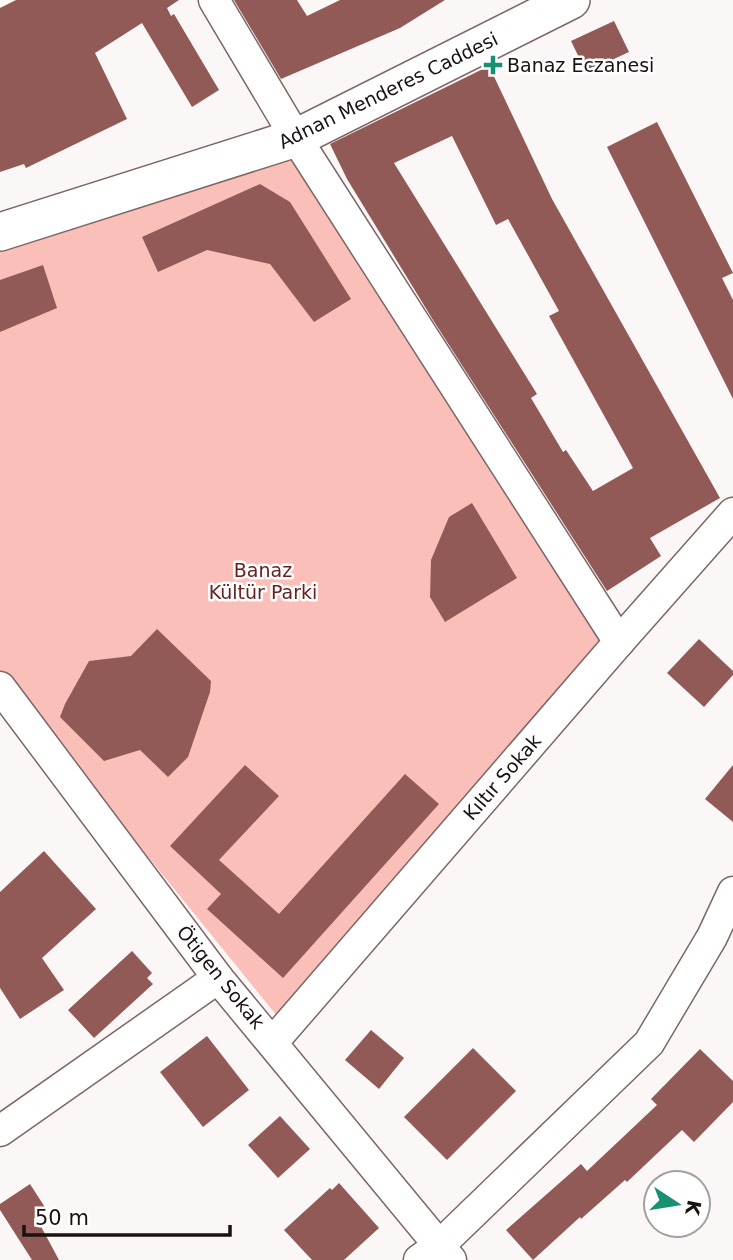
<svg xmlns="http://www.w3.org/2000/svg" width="733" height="1260" viewBox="0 0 733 1260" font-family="'DejaVu Sans',sans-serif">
<rect width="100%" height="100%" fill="#fcf7f7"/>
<!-- green -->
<path fill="#fabfb9" d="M296,138L614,647L286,1027L0,674V232Z"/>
<!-- building -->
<g fill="#925a56" fill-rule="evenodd">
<path d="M16,0H179L167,8L171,16L174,14L219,90L192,107L142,23L95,53L127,119L26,168L24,164L0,172V8Z"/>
<path d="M234,0H297L307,16L340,0H445L400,28L281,79Z"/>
<path d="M614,21L629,52L586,72L571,41Z"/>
<path d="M489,66L552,199L720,498L650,538L661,556L607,591L433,320L347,179L330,144ZM452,136L496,225L508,219L559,311L549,316L633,468L593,491L566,450L563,452L531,398L537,394L394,163Z"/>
<path d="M657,122L733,273L722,278L733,300V399L607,147Z"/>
<path d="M260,184L290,202L351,299L314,322L270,264L207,250L158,272L142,237Z"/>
<path d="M43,265L57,308L0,332V280Z"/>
<path d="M472,503L517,578L445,622L430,597L431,560L449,517Z"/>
<path d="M157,629L211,681L210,692L188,757L168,777L140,750L104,761L60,717L65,704L89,661L131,656Z"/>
<path d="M699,639L733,671V675L704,707L667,673Z"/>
<path d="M245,765L279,796L219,860L279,914L405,774L439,804L283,978L207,909L221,894L170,846Z"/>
<path d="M733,765V822L705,799Z"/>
<path d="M44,851L96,909L42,958L64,990L20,1019L0,988V892Z"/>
<path d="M132,951L152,973L147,978L153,984L94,1038L68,1010Z"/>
<path d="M371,1030L404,1058L379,1089L345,1060Z"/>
<path d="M207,1036L249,1090L203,1127L160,1072Z"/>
<path d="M473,1048L516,1091L447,1160L404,1117Z"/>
<path d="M700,1049L733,1081V1102L694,1142L682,1130L627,1182L625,1180L581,1219L580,1217L533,1260L506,1230L581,1164L587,1171L657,1105L651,1099Z"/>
<path d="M280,1116L310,1149L278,1178L248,1145Z"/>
<path d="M339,1183L379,1228L344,1260H312L284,1230L330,1188L332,1190Z"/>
<path d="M30,1184L48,1212L37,1219L59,1260H32L0,1210V1204Z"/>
</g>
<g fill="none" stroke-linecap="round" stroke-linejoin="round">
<defs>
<g id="minor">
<path d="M214,0L296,138L619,642"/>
<path d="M0,687L218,978L451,1260"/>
<path d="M273,1042L619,642L733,513"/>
<path d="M0,1131L218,978"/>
<path d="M419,1260L440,1245L649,1043L712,937L733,892"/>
</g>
<path id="tertiary" d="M0,232L296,138L571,0"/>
</defs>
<!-- minor casing -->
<use href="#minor" stroke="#7c6765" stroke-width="33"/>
<!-- tertiary casing -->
<use href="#tertiary" stroke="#7c6765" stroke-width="40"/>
<!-- minor -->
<use href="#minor" stroke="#fff" stroke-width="30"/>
<!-- tertiary -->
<use href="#tertiary" stroke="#fff" stroke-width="37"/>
</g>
<!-- markers -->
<path fill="#189073" stroke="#fff" stroke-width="2.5" d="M489.5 54.5h7v7h7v7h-7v7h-7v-7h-7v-7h7z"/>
<g text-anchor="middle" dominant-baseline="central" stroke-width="5" stroke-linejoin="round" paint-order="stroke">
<!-- poi labels -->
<g font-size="19" fill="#1a1111" stroke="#fff" text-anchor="start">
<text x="507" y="65">Banaz Eczanesi</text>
</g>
<!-- street labels -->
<g font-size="19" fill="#1a1111" stroke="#fff">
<text transform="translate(388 90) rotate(-26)">Adnan Menderes Caddesi</text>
<text transform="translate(502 777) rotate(-49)">Kıltır Sokak</text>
<text transform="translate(221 977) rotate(51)">Ötigen Sokak</text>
</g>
<!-- park labels -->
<g font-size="19" fill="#69201f" stroke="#fff">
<text x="263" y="570">Banaz<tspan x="263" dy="22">Kültür Parki</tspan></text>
</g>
</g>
<!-- north arrow -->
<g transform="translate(677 1204) rotate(102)"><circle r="33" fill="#ffffff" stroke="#a3a0a0" stroke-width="2"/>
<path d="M0-5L12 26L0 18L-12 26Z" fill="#189073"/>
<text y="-10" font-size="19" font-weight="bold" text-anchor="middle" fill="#1a1111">K</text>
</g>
<!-- scale -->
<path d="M24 1225v10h206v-10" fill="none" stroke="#1a1111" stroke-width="3.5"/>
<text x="35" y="1225" font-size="21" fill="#1a1111" stroke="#ffffff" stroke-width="5" paint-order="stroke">50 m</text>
</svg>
